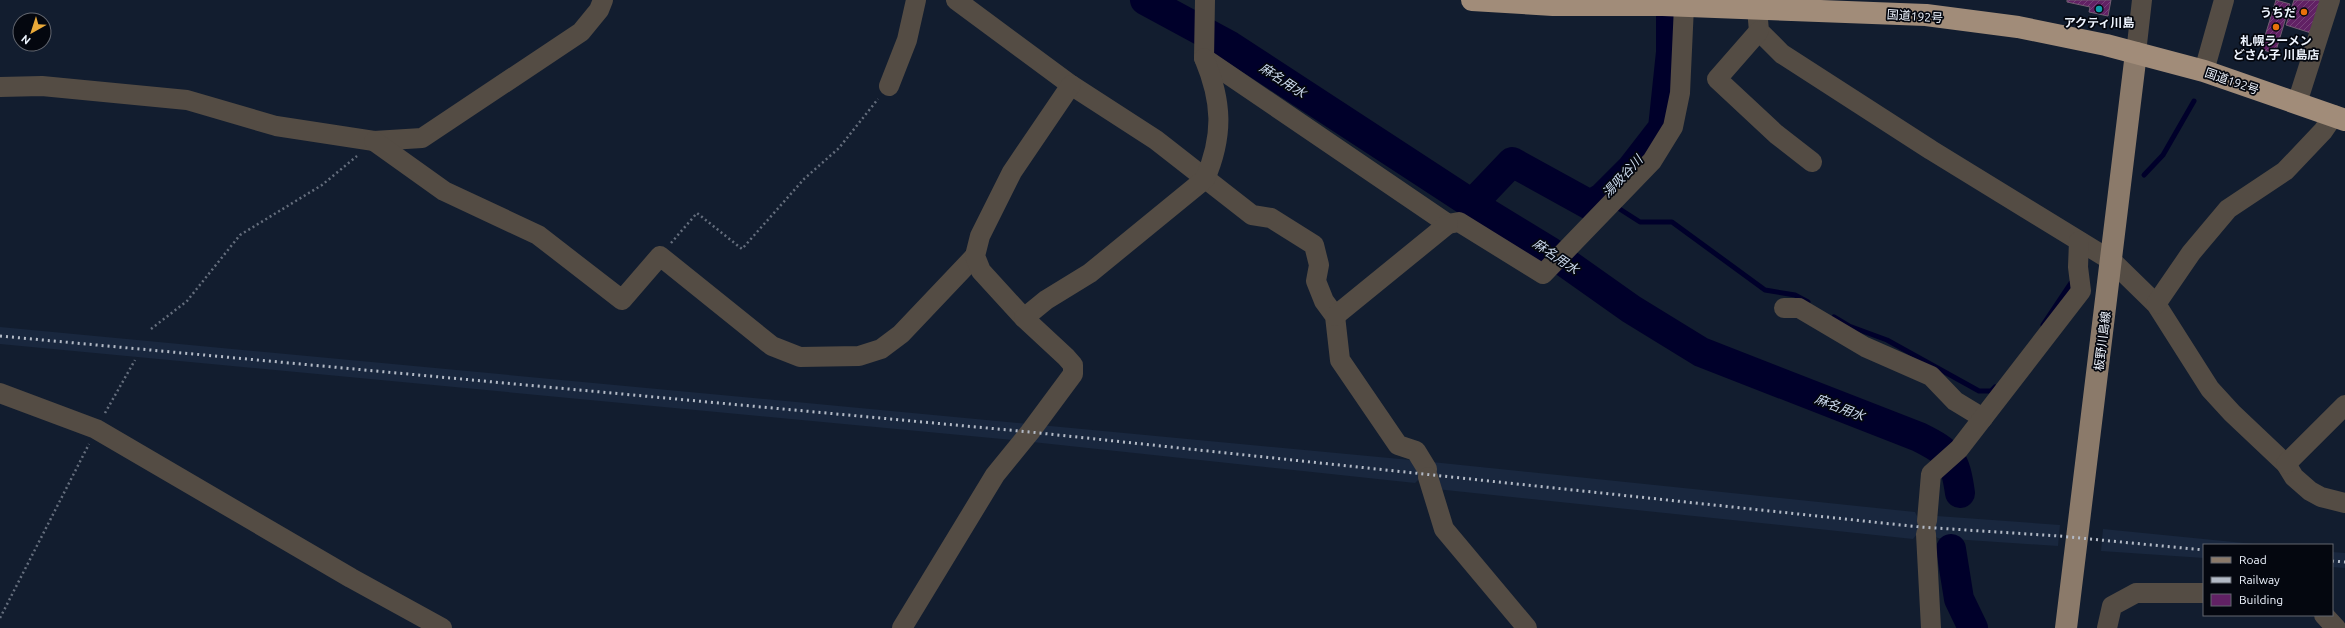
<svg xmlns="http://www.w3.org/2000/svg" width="2345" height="628" viewBox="0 0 2345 628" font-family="Ubuntu,'Noto Sans JP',sans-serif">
<defs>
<pattern id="building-hatch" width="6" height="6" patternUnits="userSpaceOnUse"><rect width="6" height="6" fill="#612164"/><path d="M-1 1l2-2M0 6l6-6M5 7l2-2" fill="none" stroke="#78427b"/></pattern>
</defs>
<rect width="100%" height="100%" fill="#121d2f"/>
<!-- built -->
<g fill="#19273e">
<path d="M0,327L1432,462L1915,512L1919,520L1937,516L2060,525L2058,546L1938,538L1933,535L1918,533L1913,539L1436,489L1421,477L1415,483L1023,441L0,344Z"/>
<path d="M2103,529L2264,545H2204V558L2101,551Z"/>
<path d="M2332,552L2345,553V568L2332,567Z"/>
</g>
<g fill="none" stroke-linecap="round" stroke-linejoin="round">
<!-- stream -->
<g stroke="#00002a" stroke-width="5">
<path d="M2144,175L2163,155L2194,101"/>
<path d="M1615,206L1640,222H1672L1765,290L1795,295L1808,302"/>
<path d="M1834,317L1849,326L1887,340L1979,391H1991L1995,387"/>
<path d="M2043,325L2071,283"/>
</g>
<!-- river -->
<g stroke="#00002a" stroke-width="30">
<path d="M1145,0L1230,46L1472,204L1549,251L1631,309L1701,352L1919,437C1951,453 1955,458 1960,493"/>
<path d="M1472,204L1512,162L1590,205L1602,198L1632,168L1663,128L1671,52V0"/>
<path d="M1951,549L1959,599L1973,628"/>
</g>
</g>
<!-- building -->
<g fill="url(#building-hatch)" stroke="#715e71">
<path d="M2067,0H2111L2108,16L2089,12L2090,7L2067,2Z"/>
<path d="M2276,0L2290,4L2275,54L2261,49Z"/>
<path d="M2294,0H2321L2311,33L2286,25Z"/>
</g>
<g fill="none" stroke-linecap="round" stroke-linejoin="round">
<!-- path -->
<g stroke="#656e7d" stroke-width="2.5" stroke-dasharray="2 3" stroke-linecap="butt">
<path d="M671,243L697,213L742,249L804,179L839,148L878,99"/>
<path d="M151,329L187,301L240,235L322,185L357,156"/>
<path d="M105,413L135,360"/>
<path d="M0,618L89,444"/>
</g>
<!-- minor -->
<g stroke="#544c44" stroke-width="20">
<path d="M956,0L1071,85L1156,140L1252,215L1271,218L1314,245L1319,265L1316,281L1324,301L1335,316L1340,360L1398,445L1416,451L1427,469"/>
<path d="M1205,0L1204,58L1448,224L1459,222L1543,274L1652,161L1673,127L1680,93L1684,6"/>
<path d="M1757,9L1759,31L1782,54L1931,150L2112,261L2156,304L2210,389L2232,413L2286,464L2294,477L2310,491L2321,497L2345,503"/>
<path d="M1759,31L1717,79L1776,134L1812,162"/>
<path d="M2136,53L2142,0"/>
<path d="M2204,71L2224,0"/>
<path d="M889,86L907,40L916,0"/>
<path d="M0,87L42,86L187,100L276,126L374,141L422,138L581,32L599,10L603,0"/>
<path d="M2297,103L2330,0"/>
<path d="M374,141L444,191L538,235L622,300L660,256L772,346L800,357L859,356L881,349L901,334L975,256"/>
<path d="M2156,304L2191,253L2228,209L2285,171L2323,131L2334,115"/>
<path d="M1784,308H1799L1865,347L1931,376L1955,401L1983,418"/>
<path d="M1335,316L1448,224"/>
<path d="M1024,318L981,271L975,256L980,236L1012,172L1071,85"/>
<path d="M0,393L96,429L351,578L442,628"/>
<path d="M2286,464L2345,405"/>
<path d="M1428,477L1444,529L1527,628"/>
<path d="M1927,521L1931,474L1959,449L2081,291L2078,267L2079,241"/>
<path d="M1926,534L1931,628"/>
<path d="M2324,615L2336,628"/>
<path d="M902,628L995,475L1030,432L1073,374V365L1066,357L1024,318L1046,300L1090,273L1205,179C1224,135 1222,101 1204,58"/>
<path d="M2107,628L2112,606L2136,593H2204"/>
</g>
<!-- major -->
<path stroke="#8b7a6a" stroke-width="22" d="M2066,628L2136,53"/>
<!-- highway -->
<path stroke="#a18c79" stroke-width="22" d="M1472,0L1553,5H1663L1926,15L2018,27L2106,45L2204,71L2345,120"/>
<!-- rail -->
<g stroke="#b3bac6" stroke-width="3" stroke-dasharray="2 4" stroke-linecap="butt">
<path d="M0,336L1030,432L1920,527L2059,536L2204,550"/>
<path d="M2332,561L2345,562"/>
</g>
</g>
<!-- markers -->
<circle fill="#0f9aa8" stroke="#04070f" stroke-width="1.5" cx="2099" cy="9" r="4"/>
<g fill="#e8710a" stroke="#04070f" stroke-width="1.5">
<circle cx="2304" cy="12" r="4"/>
<circle cx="2276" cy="27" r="4"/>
</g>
<g text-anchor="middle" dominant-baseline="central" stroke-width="3.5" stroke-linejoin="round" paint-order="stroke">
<!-- poi labels -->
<g font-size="12" font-weight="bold" fill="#eff5ff" stroke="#04070f">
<text x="2296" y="12" text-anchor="end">うちだ</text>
<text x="2099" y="22">アクティ川島</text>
<text x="2276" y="40">札幌ラーメン<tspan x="2276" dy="14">どさん子 川島店</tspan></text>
</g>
<!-- street labels -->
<g font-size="12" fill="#eff5ff" stroke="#04070f">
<text transform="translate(1915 16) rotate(4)">国道192号</text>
<text transform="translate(2232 81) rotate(19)">国道192号</text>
<text transform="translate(2102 341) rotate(-83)">板野川島線</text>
</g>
<!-- water labels -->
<g font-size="13" font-style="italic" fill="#cbd9ec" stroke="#04070f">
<text transform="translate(1283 80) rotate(33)">麻名用水</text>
<text transform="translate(1622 176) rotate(-47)">湯吸谷川</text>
<text transform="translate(1556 256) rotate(34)">麻名用水</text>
<text transform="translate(1840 407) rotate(21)">麻名用水</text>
</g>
</g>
<!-- legend -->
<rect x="2203" y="544" width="130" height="72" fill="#04070f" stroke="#62666f"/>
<rect x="2211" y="557" width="20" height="6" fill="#8b7a6a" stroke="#62666f"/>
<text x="2239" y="564" font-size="12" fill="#eff5ff">Road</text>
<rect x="2211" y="577" width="20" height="6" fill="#b3bac6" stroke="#62666f"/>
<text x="2239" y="584" font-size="12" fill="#eff5ff">Railway</text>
<rect x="2211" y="594" width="20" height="12" fill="#612164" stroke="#62666f"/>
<text x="2239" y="604" font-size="12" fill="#eff5ff">Building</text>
<!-- north arrow -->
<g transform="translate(32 32) rotate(219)"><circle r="19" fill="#04070f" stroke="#62666f"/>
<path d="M0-3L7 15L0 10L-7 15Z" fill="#ebaa39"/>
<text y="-6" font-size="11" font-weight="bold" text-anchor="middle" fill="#eff5ff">N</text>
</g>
</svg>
